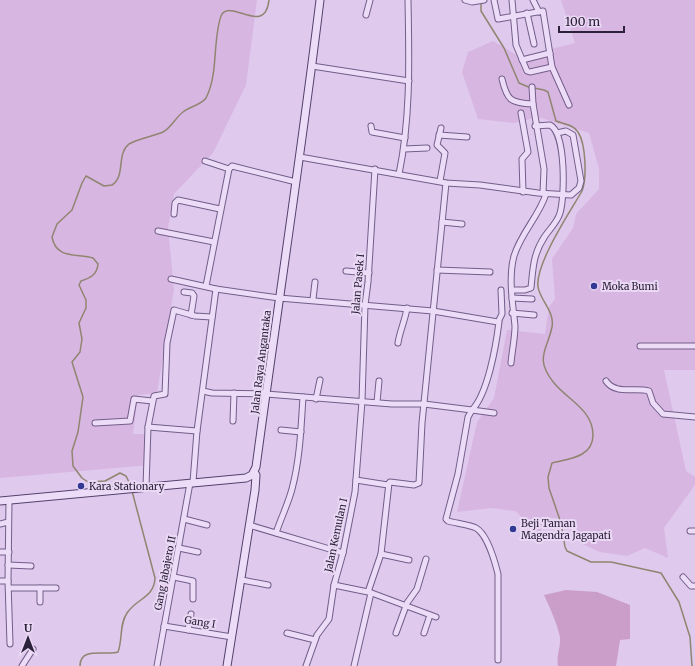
<svg xmlns="http://www.w3.org/2000/svg" width="695" height="666" viewBox="0 0 695 666" font-family="Merriweather,serif">
<rect width="100%" height="100%" fill="#dfc9ed"/>
<!-- farmland -->
<g fill="#d8b6e2">
<path d="M0,0H257L246,85L213,153L174,194L168,228L174,289L157,393L138,395L133,434H151L150,465L0,478Z"/>
<path d="M561,0H695V370H664L686,471L695,477V485L664,528L668,558L645,548L627,556L600,552L580,543L563,519L545,517L540,533L515,511L491,508L457,512L477,422L494,398L507,330L545,334L549,307L555,299L552,259L573,228L576,214L599,189V169L589,133L538,117L514,123L478,119L462,72L468,52L493,41L520,57L575,43Z"/>
</g>
<!-- green -->
<path fill="#cb9dc9" d="M566,590L597,592L630,605V639L620,640L616,666H558C556,656 561,647 560,637C557,623 550,608 544,595Z"/>
<g fill="none" stroke-linecap="round" stroke-linejoin="round">
<!-- stream -->
<g stroke="#908570" stroke-width="1.5">
<path d="M481,2V11L504,48L519,83L531,88"/>
<path d="M534,88L544,90L548,92L556,121C564,124 574,125 578,132C586,144 587,178 582,191C570,212 535,264 538,287C540,300 555,312 552,327C547,351 534,358 554,383C568,400 593,410 593,435C593,457 569,459 552,463L548,477L549,488L561,523L565,547L567,551L591,562H611L661,573L679,602L690,637L692,666"/>
<path d="M131,486L126,476L120,473L105,481L88,482L82,478L73,466L72,451L78,432L83,397L72,362L80,352L82,339L79,323L86,308V300L79,285L81,281C90,278 97,275 98,264L93,258C79,253 56,260 52,237L57,224L72,210L82,183L86,176L104,186L112,185C126,176 116,154 129,144C137,139 154,136 163,132C171,128 176,117 183,112C189,107 201,105 206,98C209,92 212,82 213,75C216,60 215,27 222,14C233,0 265,36 269,0"/>
<path d="M80,666C80,646 106,656 118,652C123,638 119,625 127,613C137,598 154,598 155,578L132,491"/>
</g>
<defs>
<g id="street">
<path d="M465,0L472,2L484,0"/>
<path d="M494,0L498,19L543,11L552,67L569,105"/>
<path d="M512,0L516,45L527,71L530,72L552,67"/>
<path d="M533,0L539,12"/>
<path d="M527,13L534,44"/>
<path d="M366,15L370,0"/>
<path d="M522,60L550,53"/>
<path d="M312,66L409,81"/>
<path d="M502,79C507,100 510,103 533,104L544,169L543,193"/>
<path d="M532,87L533,104"/>
<path d="M521,113L528,152L522,159L523,192"/>
<path d="M371,126L372,132L405,138"/>
<path d="M439,135L467,137"/>
<path d="M404,149L427,148"/>
<path d="M300,157L446,183L480,185L538,193L571,195L579,188L581,181L573,135L566,131L557,133"/>
<path d="M205,161L229,169L232,166L296,182"/>
<path d="M399,174C411,116 409,58 408,0"/>
<path d="M440,181L445,153L437,145L441,128"/>
<path d="M174,214L175,203L178,200L220,209"/>
<path d="M442,222L462,224"/>
<path d="M158,231L214,242"/>
<path d="M437,270L490,272"/>
<path d="M346,271L369,273"/>
<path d="M171,279L216,289L279,298L433,311L498,322L502,314L501,290"/>
<path d="M206,286L229,169"/>
<path d="M512,290H525L531,288C533,268 533,254 545,236C550,229 558,221 560,213C565,196 566,133 550,125L535,126"/>
<path d="M184,292L192,293L194,296L191,315"/>
<path d="M512,298L532,299"/>
<path d="M313,299L315,282"/>
<path d="M512,313L534,315"/>
<path d="M398,343C400,330 405,321 407,308"/>
<path d="M640,346H695"/>
<path d="M511,363C512,351 515,338 515,326C513,305 508,278 514,256C521,233 539,216 546,194"/>
<path d="M606,381C615,395 636,387 649,391L653,403L663,414L695,417"/>
<path d="M203,391L212,393L266,394L392,404H424L472,410L468,417L458,474L446,519L448,521C455,523 471,525 476,528C487,534 495,562 498,574V660"/>
<path d="M316,399L320,380"/>
<path d="M377,402L379,381"/>
<path d="M472,410C488,393 496,346 499,322"/>
<path d="M472,410L494,413"/>
<path d="M233,421L234,393"/>
<path d="M95,423L130,421L134,399L152,401"/>
<path d="M148,427L197,431"/>
<path d="M281,430L301,432"/>
<path d="M356,480L388,485"/>
<path d="M193,482L197,431L216,289"/>
<path d="M146,487L148,427L154,396L165,394L167,343L174,310L195,316L212,317"/>
<path d="M9,500L8,581L10,644"/>
<path d="M184,519L207,525"/>
<path d="M0,524L8,522"/>
<path d="M249,525L343,553"/>
<path d="M690,531H695"/>
<path d="M276,533C281,518 288,504 292,489C300,459 301,428 303,397"/>
<path d="M179,548L198,552"/>
<path d="M0,552H9"/>
<path d="M381,554L409,560"/>
<path d="M8,565L31,566"/>
<path d="M174,577L193,581V599"/>
<path d="M683,577L691,586H695"/>
<path d="M242,580L268,585"/>
<path d="M0,581H8"/>
<path d="M334,585L368,592L381,554L389,483L390,482L414,485L419,483L422,423L446,183"/>
<path d="M9,588H56"/>
<path d="M40,588V602"/>
<path d="M369,592L436,617"/>
<path d="M164,626L232,637"/>
<path d="M188,630L191,614"/>
<path d="M287,633L315,640"/>
<path d="M396,633L407,603L417,589L426,559"/>
<path d="M424,633L430,615"/>
<path d="M22,666L33,649"/>
<path d="M157,666L190,483"/>
<path d="M306,666L317,635L329,619L334,585L343,553L355,492L362,401L365,305L368,282L375,169"/>
<path d="M354,666L371,593"/>
</g>
<g id="secondary">
<path d="M0,501L246,478L252,475L256,467C277,311 301,156 320,0"/>
<path d="M227,666L255,490L256,475L254,472"/>
</g>
</defs>
<!-- street casing -->
<use href="#street" stroke="#725e89" stroke-width="7"/>
<!-- secondary casing -->
<use href="#secondary" stroke="#53416b" stroke-width="9"/>
<!-- street -->
<use href="#street" stroke="#eddcf8" stroke-width="5"/>
<!-- secondary -->
<use href="#secondary" stroke="#eddcf8" stroke-width="7"/>
</g>
<!-- markers -->
<g fill="#313995" stroke="#ead8f5" stroke-width="1.5">
<circle cx="594" cy="286" r="4"/>
<circle cx="81" cy="486" r="4"/>
<circle cx="513" cy="529" r="4"/>
</g>
<g text-anchor="middle" dominant-baseline="central" stroke-width="4" stroke-linejoin="round" paint-order="stroke">
<!-- street labels -->
<g font-size="10" fill="#2b213a" stroke="#ead8f5">
<text transform="translate(358 284) rotate(-85)">Jalan Pasek I</text>
<text transform="translate(261 362) rotate(-83)">Jalan Raya Angantaka</text>
<text transform="translate(336 535) rotate(-78)">Jalan Kemulan I</text>
<text transform="translate(165 573) rotate(-79)">Gang Jabajero II</text>
<text transform="translate(200 622) rotate(9)">Gang I</text>
</g>
<!-- poi labels -->
<g font-size="10" fill="#2b213a" stroke="#ead8f5" text-anchor="start">
<text x="602" y="286">Moka Bumi</text>
<text x="89" y="486">Kara Stationary</text>
<text x="521" y="523">Beji Taman<tspan x="521" dy="12">Magendra Jagapati</tspan></text>
</g>
</g>
<!-- north arrow -->
<g transform="translate(28 638)" stroke="#ead8f5" stroke-width="3" paint-order="stroke">
<path d="M0-3L7 15L0 10L-7 15Z" fill="#2b213a"/>
<text y="-6" font-size="11" font-weight="bold" text-anchor="middle" fill="#2b213a">U</text>
</g>
<!-- scale -->
<path d="M559 26v6h65v-6" fill="none" stroke="#2b213a" stroke-width="2"/>
<text x="565" y="26" font-size="12" fill="#2b213a" stroke="#ead8f5" stroke-width="3" paint-order="stroke">100 m</text>
</svg>
